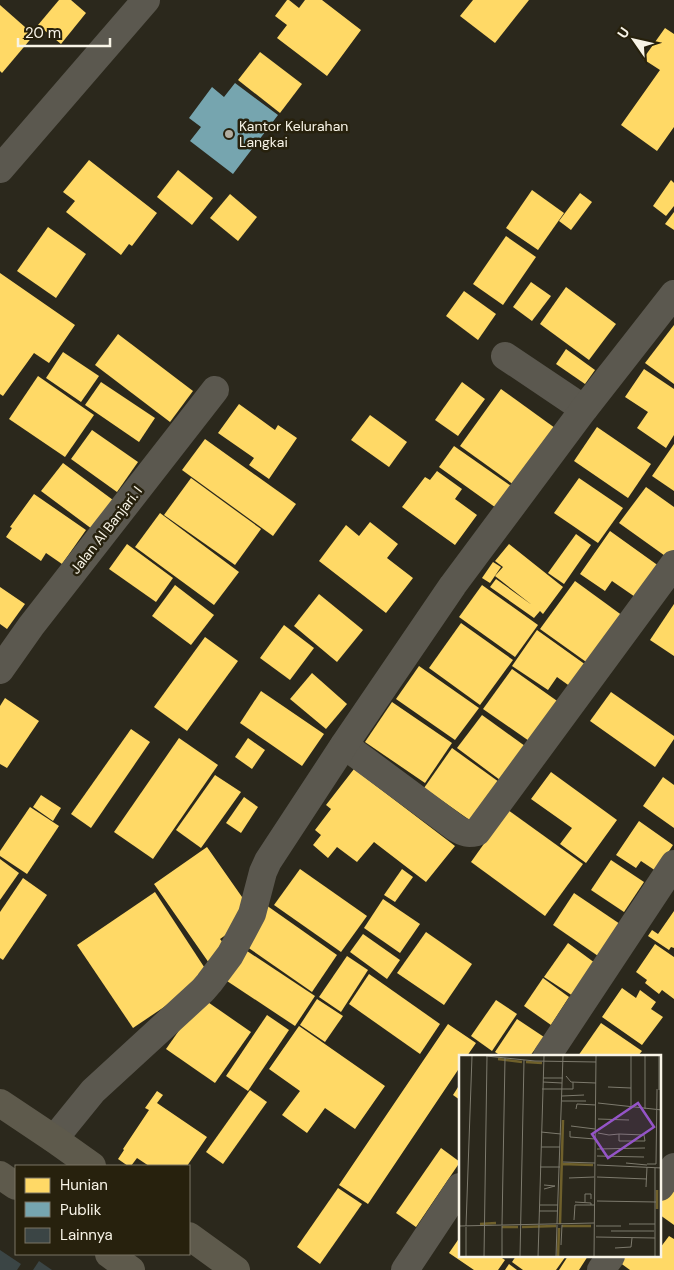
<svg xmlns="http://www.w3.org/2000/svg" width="674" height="1270" viewBox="0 0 674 1270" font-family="'DM Sans',sans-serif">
<rect width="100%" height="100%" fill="#2b281c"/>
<!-- homes -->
<g fill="#ffd966">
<path d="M59,0H71L86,13L61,44L38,25Z"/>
<path d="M287,0H289L299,8L305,0H322L361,30L327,76L277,38L287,25L275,16Z"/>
<path d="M473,0H529L495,43L460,16Z"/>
<path d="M0,5L34,35L2,73L0,71Z"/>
<path d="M665,28L674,34V127L657,151L621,125L660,70L643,59Z"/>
<path d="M260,52L302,84L280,113L238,80Z"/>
<path d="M89,160L157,213L132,246L129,244L121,255L66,212L75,201L63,192Z"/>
<path d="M178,170L213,198L192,225L157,197Z"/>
<path d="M671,180L674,183V206L666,216L653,206Z"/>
<path d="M532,190L564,213L538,250L506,228Z"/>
<path d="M580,193L592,202L571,230L559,221Z"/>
<path d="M230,194L257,217L238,241L210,218Z"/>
<path d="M674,212V230L665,224Z"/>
<path d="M48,227L86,254L56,298L17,271Z"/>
<path d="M506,236L536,257L503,305L473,284Z"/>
<path d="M0,273L75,325L49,363L34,353L3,396L0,394Z"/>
<path d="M531,282L551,296L532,321L513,307Z"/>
<path d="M566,287L616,324L589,360L540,324Z"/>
<path d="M464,291L496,314L478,340L446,316Z"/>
<path d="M674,325V384L645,363Z"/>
<path d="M118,334L193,391L170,422L95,365Z"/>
<path d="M566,349L595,370L585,384L556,364Z"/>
<path d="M63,352L99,376L81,402L46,378Z"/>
<path d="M644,369L674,389V435L666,448L637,428L648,412L625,397Z"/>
<path d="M38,376L94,415L65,457L9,419Z"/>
<path d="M101,382L155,418L139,442L85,405Z"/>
<path d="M462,382L485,399L458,436L435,420Z"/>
<path d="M501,389L555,428L514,485L460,446Z"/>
<path d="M239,404L275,430L278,425L297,438L269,479L249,465L254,458L218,433Z"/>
<path d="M370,415L407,442L389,467L351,440Z"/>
<path d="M597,427L651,464L628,498L574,461Z"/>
<path d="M92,430L138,462L117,492L71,459Z"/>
<path d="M205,439L296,504L273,536L182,470Z"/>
<path d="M674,444V491L652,476Z"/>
<path d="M454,446L514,488L499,510L439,467Z"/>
<path d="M63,463L113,500L92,529L41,491Z"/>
<path d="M437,471L462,489L455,499L477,515L455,545L402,507L425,477L430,480Z"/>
<path d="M191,478L261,529L235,565L164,515Z"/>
<path d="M579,478L623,508L598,543L554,513Z"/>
<path d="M646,487L674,507V550L668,558L619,523Z"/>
<path d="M34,494L86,530L62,564L46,553L41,561L6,537L12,528L10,527Z"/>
<path d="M160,513L239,572L214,605L135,547Z"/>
<path d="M370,522L398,544L387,558L413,578L386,613L319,561L346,525L359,536Z"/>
<path d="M610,531L663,569L641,601L612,581L605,591L580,574Z"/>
<path d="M576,534L591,545L564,584L548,573Z"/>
<path d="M127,544L173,578L156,602L109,569Z"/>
<path d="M509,544L563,587L543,614L540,611L534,618L490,587L496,579L532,605L495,576L503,567L495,561Z"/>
<path d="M493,562L501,567L490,583L482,578Z"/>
<path d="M575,581L623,616L589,664L540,629Z"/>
<path d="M175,585L214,615L191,645L152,616Z"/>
<path d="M482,585L538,625L515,657L459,617Z"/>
<path d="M0,587L25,604L7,629L0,624Z"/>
<path d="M319,594L363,630L337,662L294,626Z"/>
<path d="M674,604V656L650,640Z"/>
<path d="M461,623L513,660L480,705L429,668Z"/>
<path d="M284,625L314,648L290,680L260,658Z"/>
<path d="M537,630L586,665L571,687L557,677L548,690L512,666Z"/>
<path d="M205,637L238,661L187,731L154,707Z"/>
<path d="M419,666L479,708L455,740L396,699Z"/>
<path d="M512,669L560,703L532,743L483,709Z"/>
<path d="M312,673L347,704L326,729L290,699Z"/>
<path d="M261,691L324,734L302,766L240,723Z"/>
<path d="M611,692L674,736V739L655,767L590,721Z"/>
<path d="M5,698L39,721L7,768L0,764V706Z"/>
<path d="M392,702L452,743L425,783L365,742Z"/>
<path d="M482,715L525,746L500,780L457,748Z"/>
<path d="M131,729L150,742L91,828L71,814Z"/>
<path d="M179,738L218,765L153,859L114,832Z"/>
<path d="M248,738L265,750L252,769L235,757Z"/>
<path d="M452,748L499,782L471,821L424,788Z"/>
<path d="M354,769L455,846L426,882L374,842L357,862L337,847L328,858L313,845L321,835L315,830L331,809L326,805Z"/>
<path d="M551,772L617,820L586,863L560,844L572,828L531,799Z"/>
<path d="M215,775L241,792L201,848L176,830Z"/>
<path d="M663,777L674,785V828L643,806Z"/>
<path d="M41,795L61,808L53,821L33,807Z"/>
<path d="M244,797L258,807L241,833L226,823Z"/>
<path d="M30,807L59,826L27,874L0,856V851Z"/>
<path d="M508,810L583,864L545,916L471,862Z"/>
<path d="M639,821L673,845L656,871L641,861L636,868L616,855Z"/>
<path d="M207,847L249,907L244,922L220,939L228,949L209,963L154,884Z"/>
<path d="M0,859L19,873L0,900Z"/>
<path d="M611,860L644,882L624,912L591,890Z"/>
<path d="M300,869L367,916L341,952L274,905Z"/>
<path d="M402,869L413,877L395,902L384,895Z"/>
<path d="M23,878L47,895L3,960L0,958V912Z"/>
<path d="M155,892L210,976L133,1028L77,945Z"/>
<path d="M574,893L623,926L601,958L553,925Z"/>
<path d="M383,899L420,924L400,953L364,928Z"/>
<path d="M266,905L337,955L312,992L240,942Z"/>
<path d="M674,911V948L671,947L669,950L648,936L652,930L658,934Z"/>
<path d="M426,932L472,964L444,1005L397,973Z"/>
<path d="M363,934L400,960L387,979L350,952Z"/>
<path d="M568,943L595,963L573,996L544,977Z"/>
<path d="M655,944L674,957V999L662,990L659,994L645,983L647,980L636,972Z"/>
<path d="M244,949L315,996L295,1026L224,979Z"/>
<path d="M347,956L368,970L341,1012L319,997Z"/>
<path d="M369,974L440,1024L420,1054L349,1004Z"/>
<path d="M543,978L569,997L551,1025L524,1006Z"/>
<path d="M622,988L636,998L640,990L656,1002L651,1009L663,1017L642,1045L602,1017Z"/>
<path d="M202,998L251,1032L215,1083L166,1049Z"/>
<path d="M317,999L343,1016L325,1042L300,1025Z"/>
<path d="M496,1000L517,1014L492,1051L471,1036Z"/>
<path d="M267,1015L289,1030L248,1091L226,1076Z"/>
<path d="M517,1019L544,1037L530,1056H501L495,1052Z"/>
<path d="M601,1023L642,1051L638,1056H578Z"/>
<path d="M448,1024L476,1043L467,1056H460V1067L368,1204L339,1185Z"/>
<path d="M299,1026L385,1086L355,1129L325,1108L307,1133L282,1115L300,1091L269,1069Z"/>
<path d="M460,1084V1100L453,1095Z"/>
<path d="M250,1090L267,1102L223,1164L206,1152Z"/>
<path d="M157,1091L163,1095L157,1103L207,1137L187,1166H149L137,1158L131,1166H128L118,1159L124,1150L123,1149L149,1110L145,1108Z"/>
<path d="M441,1148L460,1162L416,1227L396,1213Z"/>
<path d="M674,1183V1225L660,1215V1202Z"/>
<path d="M338,1188L362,1204L320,1264L297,1247Z"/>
<path d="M669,1236L674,1239V1270H630L619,1262L623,1256H660V1248Z"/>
<path d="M460,1237V1256H499L505,1260L498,1270H474L449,1253Z"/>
<path d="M516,1256H566L556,1270H523L512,1262Z"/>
<path d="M568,1256H588L579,1270H559Z"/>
<path d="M509,1264L517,1270H505Z"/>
</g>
<!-- public -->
<path fill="#76a5af" d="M235,83L278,115L233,174L190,141L201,127L189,118L212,87L224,97Z"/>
<!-- building -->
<g fill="#3b4545">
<path d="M0,1250L21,1264L17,1270H0Z"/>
<path d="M39,1261L52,1270H33Z"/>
</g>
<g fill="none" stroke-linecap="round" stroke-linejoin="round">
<!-- minor -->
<g stroke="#5b584f" stroke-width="28">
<path d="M0,169L146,0"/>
<path d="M505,356L584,409"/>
<path d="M0,670L31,626L215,390"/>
<path d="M344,745L456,828C464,833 468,834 477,832L674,564"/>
<path d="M547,1056L674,864"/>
<path d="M54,1139L93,1091L203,990L209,983L230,955L252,914L263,872L268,861L344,745L453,585L584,409L674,294"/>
<path d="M660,1187L674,1167"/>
<path d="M405,1270L460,1187"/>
<path d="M601,1270L611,1256"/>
</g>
<!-- trunk -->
<g stroke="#5e5a4c" stroke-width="28">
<path d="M0,1103L54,1139L92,1166"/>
<path d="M0,1175L16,1186"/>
<path d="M189,1236L236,1270"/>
<path d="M109,1254L131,1270"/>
</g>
</g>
<!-- markers -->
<circle fill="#b0ada0" stroke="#27210d" stroke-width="2" cx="229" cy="134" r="5"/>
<g text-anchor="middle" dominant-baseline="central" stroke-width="5" stroke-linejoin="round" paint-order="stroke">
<!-- poi labels -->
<g font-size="14" fill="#f8f4e7" stroke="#27210d" text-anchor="start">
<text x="239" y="126">Kantor Kelurahan<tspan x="239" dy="16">Langkai</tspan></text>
</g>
<!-- street labels -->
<g font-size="14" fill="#f8f4e7" stroke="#27210d">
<text transform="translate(106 530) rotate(-52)">Jalan Al Banjari. I</text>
</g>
</g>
<!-- overview -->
<g transform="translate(459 1055)">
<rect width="202" height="202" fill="#2b281c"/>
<path fill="none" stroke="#6f602b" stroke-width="2.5" d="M39,4L63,7M67,7L83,8M103,109L134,110M198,135V154M21,169L37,168M101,169L104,65M103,171H132M43,172H59M63,172L97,171M99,202L100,173"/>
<path fill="none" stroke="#7d7a6d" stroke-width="1" d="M27,1L76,6L137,7M186,1V54M200,1V35M107,21L112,27L137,28M84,23H104M84,27L103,28M149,32L172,33M83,34H114V27M103,41L125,40M103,46H127M139,48L203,55M172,52V1M117,54L118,49L137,50M139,64L170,65M112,71L136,74M111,76V82L136,84M82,77L102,79M139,78L150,80L160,79L185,80L186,86H160V79M82,92H101M138,94L186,93M138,101L185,102M104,107L136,108M167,108L188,110M188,109H197L198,34M138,110L203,113M81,112H101M138,122L188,124M110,123L135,122M187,132L188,112M85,134L96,131L85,130M138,146L197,147M116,147L132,148V150M126,147V139H132V144M81,150H99M80,156H99M115,165L116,150H135M80,169L85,1M98,169L104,1M170,169H196M43,170L46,3M0,171L135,168M7,171L13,1M137,171H162M152,176H195M137,182L196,183M102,190L103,170M156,193L172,192L173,183M7,202V172M25,202L28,1M43,202V171M61,202L65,5M79,202L80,170M97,202L98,170M135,202L137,1M196,202V113"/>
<path fill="#9454c7" fill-opacity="0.15" stroke="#9454c7" stroke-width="2.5" d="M179,48L195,72L149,103L133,79Z"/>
<rect width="202" height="202" fill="none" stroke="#f8f4e7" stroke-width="2.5"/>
</g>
<!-- legend -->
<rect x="15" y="1165" width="175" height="90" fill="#27210d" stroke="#7b7564"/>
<rect x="25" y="1178" width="25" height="15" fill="#ffd966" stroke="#7b7564"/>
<text x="60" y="1190" font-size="15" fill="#f8f4e7">Hunian</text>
<rect x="25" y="1202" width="25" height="15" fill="#76a5af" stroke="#7b7564"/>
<text x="60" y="1215" font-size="15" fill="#f8f4e7">Publik</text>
<rect x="25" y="1228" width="25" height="15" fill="#3b4545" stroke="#7b7564"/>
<text x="60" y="1240" font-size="15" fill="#f8f4e7">Lainnya</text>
<!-- north arrow -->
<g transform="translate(634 40) rotate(304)" stroke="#27210d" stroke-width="4" paint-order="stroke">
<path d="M0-4L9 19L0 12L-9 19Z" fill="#f8f4e7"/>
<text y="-8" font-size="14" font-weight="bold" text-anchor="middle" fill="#f8f4e7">U</text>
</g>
<!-- scale -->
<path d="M18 38v8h92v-8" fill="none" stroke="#f8f4e7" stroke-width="2.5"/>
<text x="25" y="38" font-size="15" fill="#f8f4e7" stroke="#27210d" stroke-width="4" paint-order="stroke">20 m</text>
</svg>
